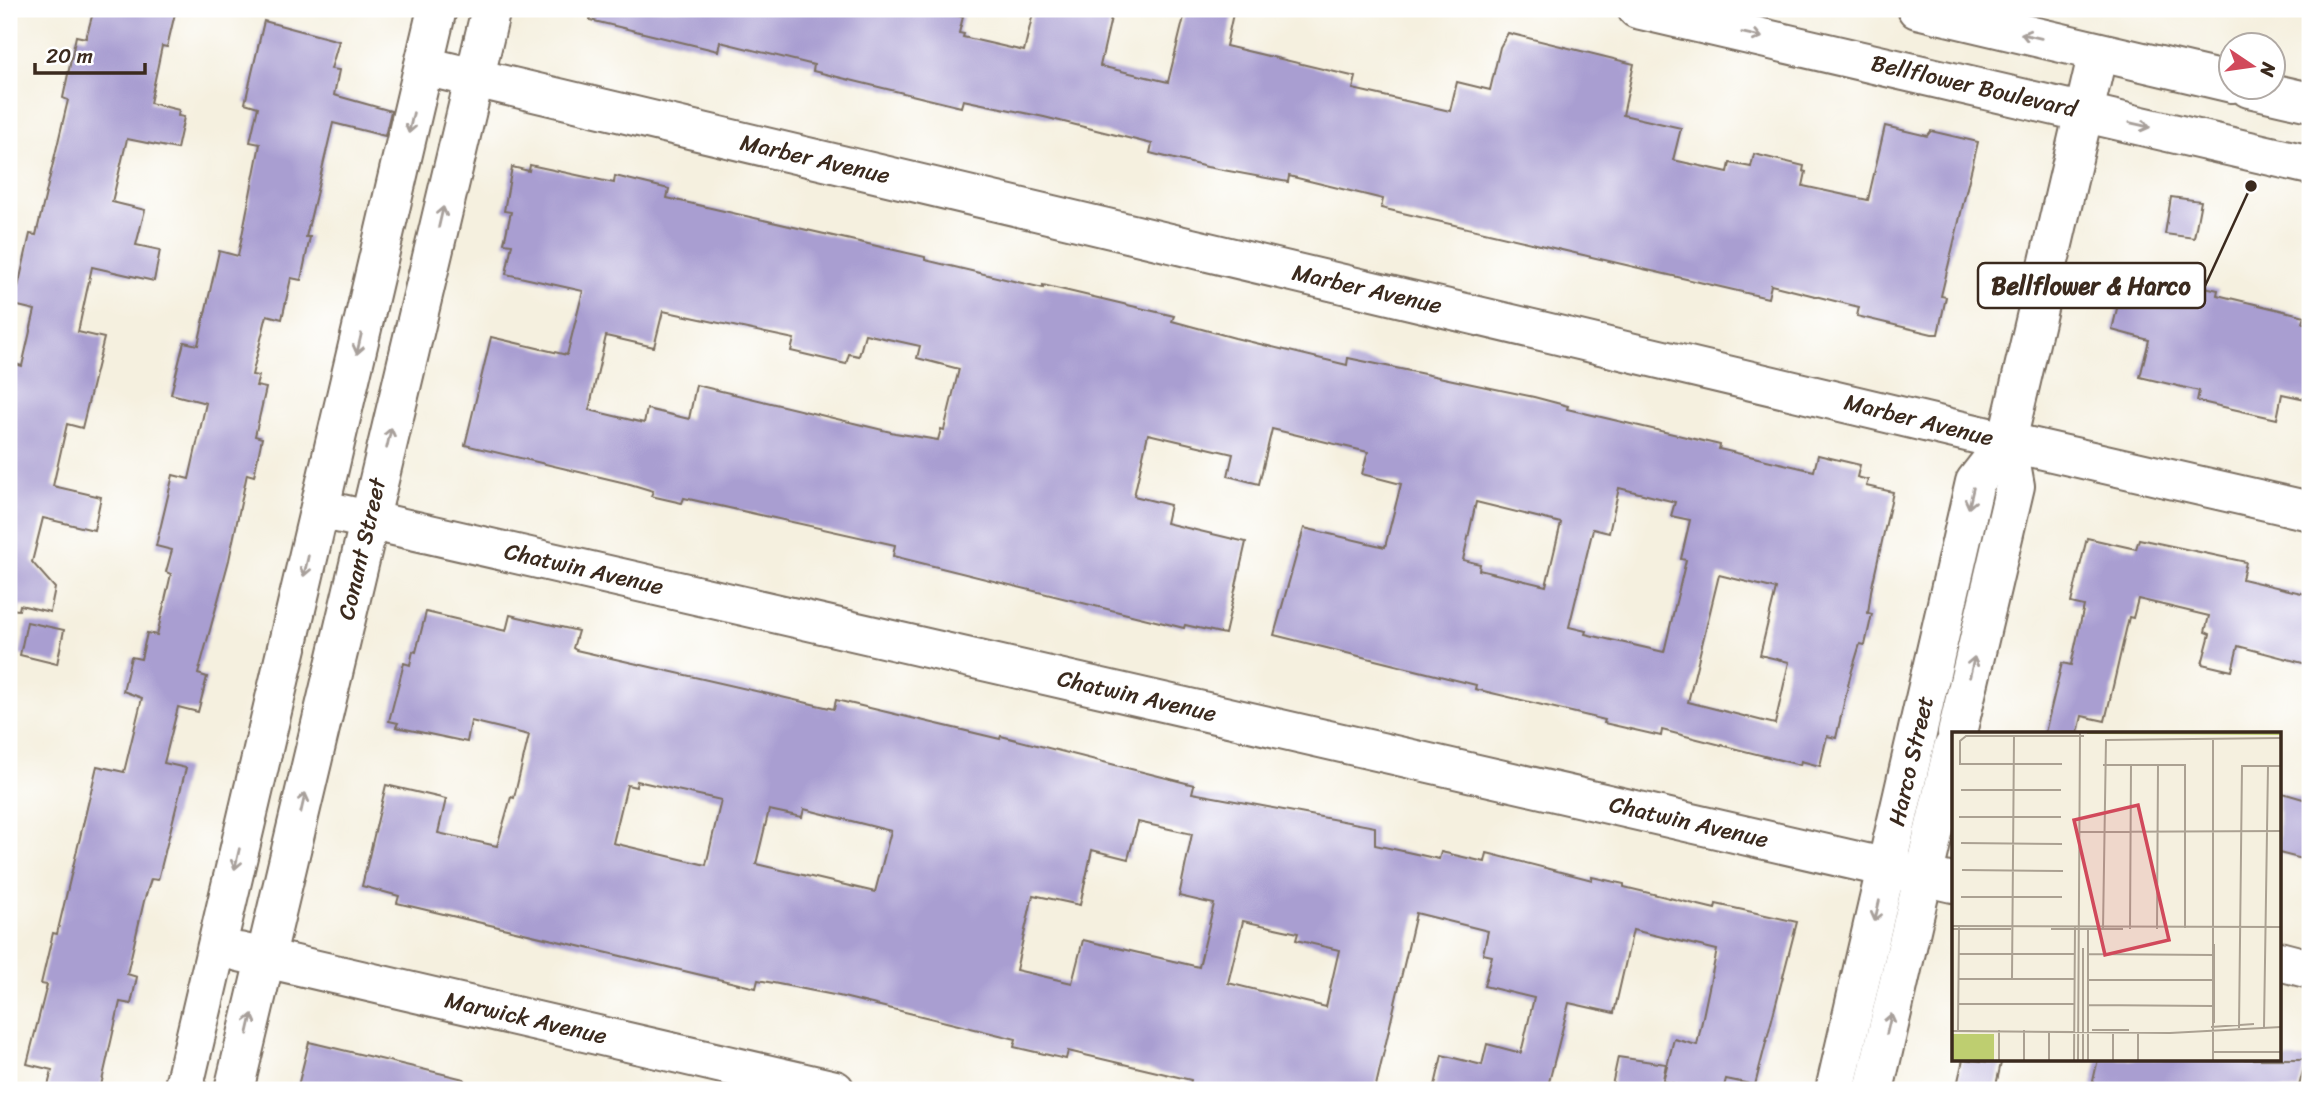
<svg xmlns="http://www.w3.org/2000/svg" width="2319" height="1099" viewBox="0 0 2319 1099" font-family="Sriracha,sans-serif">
<rect width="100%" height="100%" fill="#fff"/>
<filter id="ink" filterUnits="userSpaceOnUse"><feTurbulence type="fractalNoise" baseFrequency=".0143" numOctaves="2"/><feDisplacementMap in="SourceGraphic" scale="14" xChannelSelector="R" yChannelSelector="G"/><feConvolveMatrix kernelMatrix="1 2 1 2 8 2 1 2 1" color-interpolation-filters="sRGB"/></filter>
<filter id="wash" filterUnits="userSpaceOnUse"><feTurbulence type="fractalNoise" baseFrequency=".00686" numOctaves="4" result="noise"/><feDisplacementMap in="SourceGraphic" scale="28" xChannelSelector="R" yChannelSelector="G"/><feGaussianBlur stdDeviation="1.57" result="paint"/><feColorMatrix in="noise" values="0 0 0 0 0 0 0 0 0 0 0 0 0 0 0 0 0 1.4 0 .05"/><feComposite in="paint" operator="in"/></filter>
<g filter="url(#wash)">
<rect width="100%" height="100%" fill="#f5f0df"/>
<g id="blocks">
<!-- building -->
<g fill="#a99ed1" fill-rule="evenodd">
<path d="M94,9H176L167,47L162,46L150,103L179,110L178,116L184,117L177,149L127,139L112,202L145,210L136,245L160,250L154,281L92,267L78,332L104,338L82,428L67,424L53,486L101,497L94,530L43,518L32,562L55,588L50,612L20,605L19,610L9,609V362L22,366L35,310L14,305L30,234L36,235L68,100L63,98L76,36L86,38Z"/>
<path d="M591,9H929L963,17L959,33L964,34L963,37L1024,51L1034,9H1113L1100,66L1168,82L1186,9H1234L1226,46L1356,77L1353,89L1450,111L1457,82L1490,90L1500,47L1508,33L1634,64L1623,115L1681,128L1673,160L1728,172L1730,163L1751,167L1754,154L1804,166L1803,171L1806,172L1803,186L1868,200L1885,126L1927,136L1931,131L1978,142L1941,296L1946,297L1938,334H1932L1857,316L1859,307L1771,285L1768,298L1381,208L1383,199L1289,176L1288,182L1207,167L1150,153L1152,144L1044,117L963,100L961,107L813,71L814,65L720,42L718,51L590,20Z"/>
<path d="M264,21L339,41L331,69L339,70L334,95L391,111L385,136L333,123L306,237H310L301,280L291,278L282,319L267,315L252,375L259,376L256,386L266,388L255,436L262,438L254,476L247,474L229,560L198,674L207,677L198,712L178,707L164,763L186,768L158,880L151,879L144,901L127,974L137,977L131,1004L120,1002L100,1090H47L52,1070L27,1064L47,985L41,984L53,933L57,934L97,766L124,772L142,698L123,691L131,657L141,659L147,633L157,635L171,574L166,572L172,550L156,546L173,475L189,479L206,403L171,394L184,342L198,345L219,251L238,256L260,144L250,142L258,107L245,103Z"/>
<path d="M530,165L614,183L615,176L669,189L667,198L925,257V260L1043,288V285L1174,316L1172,321L1235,338L1347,365L1348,358L1534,397L1568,406L1567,409L1720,445L1719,449L1814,471L1818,455L1860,465L1857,477L1868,480L1866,486L1893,492L1871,591L1868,613L1872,614L1865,645L1860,644L1850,677L1836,738L1827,736L1820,766L1801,761L1800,765L1662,730L1661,736L1604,723L1605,720L1475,689L1476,685L1274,635L1304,528L1385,547L1401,484L1362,474L1368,452L1272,429L1259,484L1228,476L1233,454L1148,434L1134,496L1170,505L1166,523L1246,542L1225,634L1185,625L1184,628L893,556L895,545L684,498L682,503L651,496L653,491L630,484L465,445L491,337L567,355L583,291L506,274L512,244L504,243L511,212L504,211L512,167L529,171ZM663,311L794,339L791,351L846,364L849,354L859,356L865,334L920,346L917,358L959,369L944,430L941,429L938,440L895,433L696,385L689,419L647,409L644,423L589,410L606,336L654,347ZM1619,488L1675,502L1671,516L1690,520L1681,559L1686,560L1664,652L1585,634L1586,631L1569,627L1593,529L1609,533ZM1476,502L1561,523L1546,586L1479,570L1480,564L1463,560ZM1719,575L1776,589L1760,655L1789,662L1775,724L1688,702Z"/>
<path d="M2171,197L2201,201L2194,238L2165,234Z"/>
<path d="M2157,276L2218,290L2217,295L2305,316L2303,323L2310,324V400L2282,394L2277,419L2197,401L2199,391L2140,377L2149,340L2112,330L2119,300L2150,306Z"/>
<path d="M2087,538L2136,549L2139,539L2246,562L2242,579L2310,595V665L2238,646L2232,671L2202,664L2210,634L2205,632L2209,616L2138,599L2133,618L2129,617L2105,721L2082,716L2078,733H2045L2062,663L2071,665L2084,606L2071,603Z"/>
<path d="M426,612L506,631L510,615L578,631L573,648L576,650L834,709L836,700L1000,739L1001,736L1194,785L1192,793L1375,827V845L1439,859L1441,852L1485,862L1487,853L1592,880V877L1624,884V887L1715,909L1716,904L1797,922L1755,1085L1726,1079L1723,1090H1701L1663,1081L1674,1039L1697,1045L1717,950L1633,930L1614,1013L1569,1003L1547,1090H1434L1442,1055L1482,1065L1487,1044L1521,1053L1534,998L1484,986L1492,956L1483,954L1488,931L1416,913L1375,1090H1189L1191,1080L1068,1051L1066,1059L1014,1047L1016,1039L839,996L758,980L756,988L397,903L399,896L362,886L386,785L446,799L438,833L497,846L511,797L514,798L529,735L471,721L467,742L396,727L398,723L389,721L404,663L410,665L413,651L416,652ZM637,781L721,800L706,865L613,843L627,785L636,787ZM804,809L891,831L875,892L756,864L769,810L802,817ZM1138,822L1192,834L1179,896L1214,904L1199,967L1083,940L1072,983L1016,970L1033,895L1080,905L1092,850L1128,859ZM1243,921L1298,933L1296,940L1339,950L1326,1007L1228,983Z"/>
<path d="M27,622L64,630L57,664L20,655Z"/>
<path d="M2279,792L2310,801V861L2279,853Z"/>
<path d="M309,1042L464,1079L462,1090H297Z"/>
<path d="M1618,1057L1666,1064L1661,1090H1611Z"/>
<path d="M1963,1059L2001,1063L1995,1090H1956Z"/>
<path d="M2098,1059H2306L2298,1090H2091Z"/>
</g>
</g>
</g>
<g filter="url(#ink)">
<use href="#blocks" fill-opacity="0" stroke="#7c6f62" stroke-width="2"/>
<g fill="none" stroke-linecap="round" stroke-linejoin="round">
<defs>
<g id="minor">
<path d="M424,66L2026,446L2310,511"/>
<path d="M320,509L1953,883"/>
<path d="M1957,733L2015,486L2007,441L2098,52"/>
<path d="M239,952L835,1090"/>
<path d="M2279,961L2310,969"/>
<path d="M183,1090L437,9"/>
<path d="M234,1090L491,9"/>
<path d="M1835,1090L1975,482L2007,441"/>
<path d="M1874,1090L1953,748"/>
</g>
<g id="major">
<path d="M1637,9L2310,165"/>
<path d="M1917,9L2232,83"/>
<path d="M2249,88L2310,102"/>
</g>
</defs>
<!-- minor casing -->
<use href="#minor" stroke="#7c6f62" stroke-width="42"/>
<!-- major casing -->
<use href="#major" stroke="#7c6f62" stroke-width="42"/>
<!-- minor -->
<use href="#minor" stroke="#fff" stroke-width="38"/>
<!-- major -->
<use href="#major" stroke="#fff" stroke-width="38"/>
</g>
<!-- one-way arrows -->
<defs><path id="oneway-shaft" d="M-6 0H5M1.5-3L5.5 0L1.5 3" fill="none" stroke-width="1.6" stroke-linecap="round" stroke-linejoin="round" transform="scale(1.75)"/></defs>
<g stroke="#a79f9a">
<use href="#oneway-shaft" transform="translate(1752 35) rotate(13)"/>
<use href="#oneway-shaft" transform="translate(2031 36) rotate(-167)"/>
<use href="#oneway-shaft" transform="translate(411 123) rotate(103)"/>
<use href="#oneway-shaft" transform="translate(2140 125) rotate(13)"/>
<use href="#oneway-shaft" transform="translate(441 217) rotate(-77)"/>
<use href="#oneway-shaft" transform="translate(359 344) rotate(103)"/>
<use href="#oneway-shaft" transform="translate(389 438) rotate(-77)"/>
<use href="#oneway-shaft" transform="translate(1971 498) rotate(103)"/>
<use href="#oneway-shaft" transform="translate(306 566) rotate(103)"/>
<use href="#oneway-shaft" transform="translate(1972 667) rotate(-77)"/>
<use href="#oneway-shaft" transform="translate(303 803) rotate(-77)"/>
<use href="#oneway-shaft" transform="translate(237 859) rotate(103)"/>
<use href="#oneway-shaft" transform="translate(1877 911) rotate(103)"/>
<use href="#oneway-shaft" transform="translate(250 1024) rotate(-77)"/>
<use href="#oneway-shaft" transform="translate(1889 1024) rotate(-77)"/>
</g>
</g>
<g text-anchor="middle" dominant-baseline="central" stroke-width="6" stroke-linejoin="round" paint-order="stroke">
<!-- street labels -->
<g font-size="23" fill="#3b2a1e" stroke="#fff">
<text transform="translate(1974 86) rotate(13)">Bellflower Boulevard</text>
<text transform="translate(815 159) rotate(13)">Marber Avenue</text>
<text transform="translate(1367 289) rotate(13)">Marber Avenue</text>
<text transform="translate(1919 420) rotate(14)">Marber Avenue</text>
<text transform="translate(362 549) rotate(-77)">Conant Street</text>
<text transform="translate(584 569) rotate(13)">Chatwin Avenue</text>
<text transform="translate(1137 696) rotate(13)">Chatwin Avenue</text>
<text transform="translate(1911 761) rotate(-77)">Harco Street</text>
<text transform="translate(1689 822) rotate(13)">Chatwin Avenue</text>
<text transform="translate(526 1018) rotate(13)">Marwick Avenue</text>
</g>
</g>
<!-- overview -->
<g transform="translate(1952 732)">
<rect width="329" height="329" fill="#f5f0df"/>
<path d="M329,1V3L135,2V1ZM0,302H42V328H0Z" fill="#bece70"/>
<path fill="none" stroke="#aba192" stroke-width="2" d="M261,6V328M110,32H8V9L14,4H132M151,33H233V196M9,58H109M7,85H109M128,100L329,99M9,111L110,112M10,138L111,139M9,165H110M0,194L329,195M136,196V328M0,197H59M99,197H171M151,197L154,8L329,6M178,197L179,33M205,197L206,33M262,212V291M7,222H123M136,222L261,223M7,247H122M60,247L62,4M136,248H261M7,272H122M136,273L261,274M259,295L302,292M312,295L316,34M287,296L290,34H329M6,298L7,195M140,298H177M0,299L218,301L329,295M7,299L122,300M261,320H329M47,328V298M72,328V298M97,328V301M122,328L123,195M126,328L128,1M131,328V216M161,328V301M186,328V301"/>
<path fill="#d1495b" fill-opacity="0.15" stroke="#d1495b" stroke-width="3.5" d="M186,73L217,208L153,223L122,88Z"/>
<rect width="329" height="329" fill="none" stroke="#3b2a1e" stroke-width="3.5"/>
</g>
<!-- callouts -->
<path fill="none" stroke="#3b2a1e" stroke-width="2.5" d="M2251 186L2205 286"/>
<circle fill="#3b2a1e" stroke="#fff" stroke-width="2.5" cx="2251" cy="186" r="7"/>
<rect fill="#fff" stroke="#3b2a1e" stroke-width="2.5" x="1978" y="263" width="227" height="45" rx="7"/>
<g font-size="24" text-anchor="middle" font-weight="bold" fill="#3b2a1e">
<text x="2091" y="294">Bellflower &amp; Harco</text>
</g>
<!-- margin -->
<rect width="2319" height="1099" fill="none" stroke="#fff" stroke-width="35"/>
<!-- north arrow -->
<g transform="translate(2252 66) rotate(103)"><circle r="33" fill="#ffffff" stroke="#b1aaa5" stroke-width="2"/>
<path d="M0-5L12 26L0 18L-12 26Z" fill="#d1495b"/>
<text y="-10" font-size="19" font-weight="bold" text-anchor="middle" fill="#3b2a1e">N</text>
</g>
<!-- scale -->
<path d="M35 63v10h110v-10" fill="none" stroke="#3b2a1e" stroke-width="3.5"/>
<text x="46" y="63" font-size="21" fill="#3b2a1e" stroke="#ffffff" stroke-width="5" paint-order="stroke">20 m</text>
</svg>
